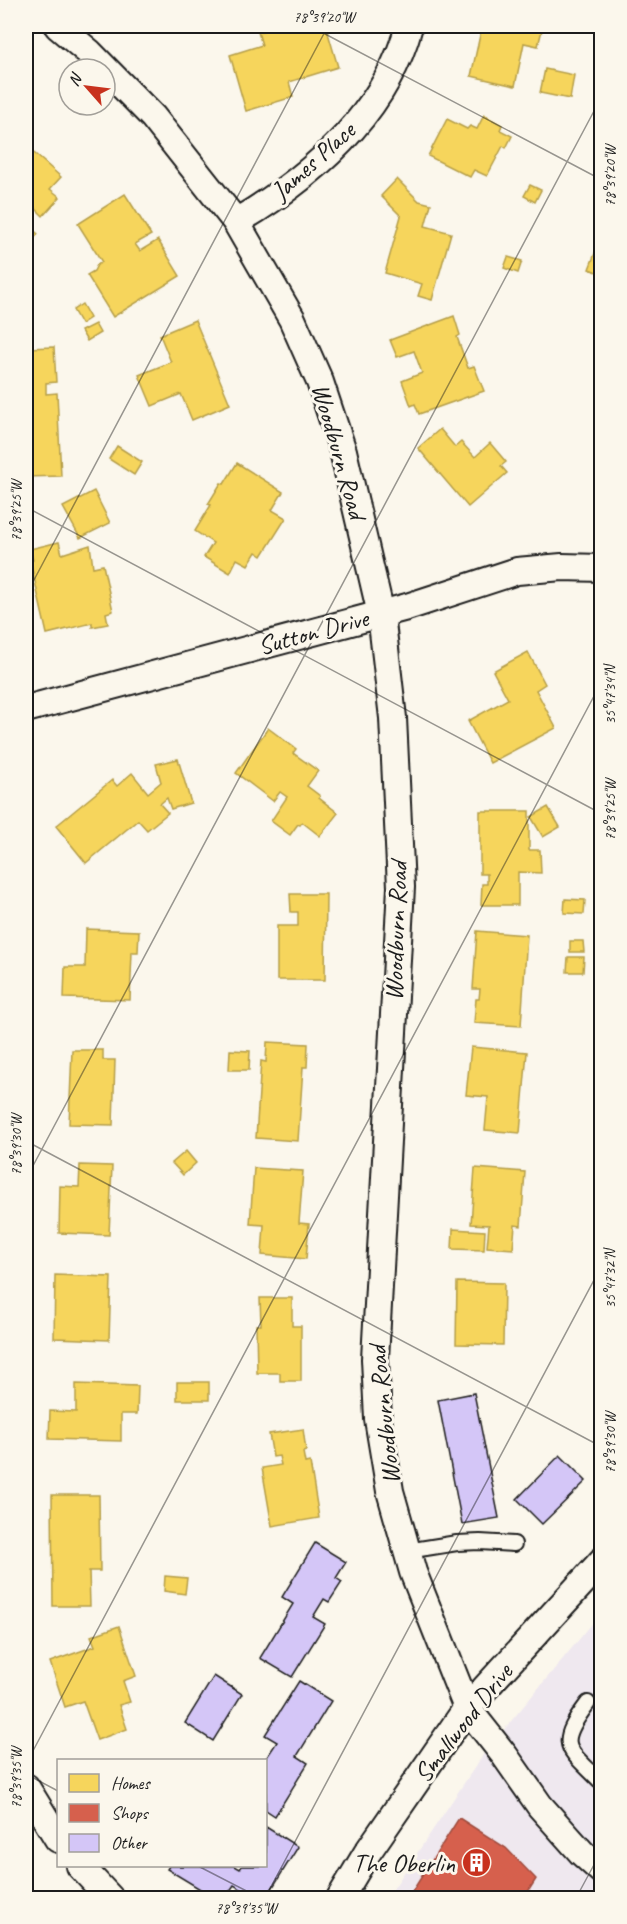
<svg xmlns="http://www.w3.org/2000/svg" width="627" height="1924" viewBox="0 0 627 1924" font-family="Caveat,sans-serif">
<rect width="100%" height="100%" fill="#fbf7ec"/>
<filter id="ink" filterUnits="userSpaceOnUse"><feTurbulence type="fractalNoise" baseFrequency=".0167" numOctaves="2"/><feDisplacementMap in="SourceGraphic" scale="12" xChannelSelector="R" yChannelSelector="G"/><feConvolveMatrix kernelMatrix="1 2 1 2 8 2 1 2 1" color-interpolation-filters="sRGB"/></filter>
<g filter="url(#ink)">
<!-- built -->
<path fill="#efe8ef" d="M601,1613V1898H387L483,1755Z"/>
<!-- homes -->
<g fill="#f6d55c" stroke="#b59e49" stroke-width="1.5">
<path d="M281,26H326L338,67L289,82L293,97L246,111L230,55L262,45L258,32Z"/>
<path d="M482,26H543L538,46L524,43L515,86L471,76Z"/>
<path d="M545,69L574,75L570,99L540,93Z"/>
<path d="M484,115L502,125L500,130L512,136L506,148L503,146L487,176L474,170L470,177L428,156L447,119L467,129L470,126L477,129Z"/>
<path d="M26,146L61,177L50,189L60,197L43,216L33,206L26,215Z"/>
<path d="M397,179L419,201L431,204L425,226L451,233L432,300L418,296L422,284L385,273L401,216L381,196Z"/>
<path d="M530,185L541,190L535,202L524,196Z"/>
<path d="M125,194L151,235L135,244L140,251L158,240L180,276L113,317L87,275L94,271L97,265L102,262L78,224Z"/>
<path d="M27,224L38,234L28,245L26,243V226Z"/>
<path d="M602,235V274L589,269Z"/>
<path d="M508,257L522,261L518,273L504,268Z"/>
<path d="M82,304L90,318L81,324L73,310Z"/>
<path d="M454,316L460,335L457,337L468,368L474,366L484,391L419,414L415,404L411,406L402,381L422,373L414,351L397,357L390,340Z"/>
<path d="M195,320L230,404L192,420L181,394L152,406L139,375L171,362L160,335Z"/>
<path d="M95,324L100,333L87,341L81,331Z"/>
<path d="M54,347L56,382L46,383V394L57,393L61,476L26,477V348Z"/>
<path d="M440,429L455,447L461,442L475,457L490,443L506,462L501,466L507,473L468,507L418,448Z"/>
<path d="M117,446L142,462L134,475L109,459Z"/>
<path d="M237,463L283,492L272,510L286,518L262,556L256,552L248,565L237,559L230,573L204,557L213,543L195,531L211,505L208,504L221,483L224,484Z"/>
<path d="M94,491L110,523L80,538L63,507Z"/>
<path d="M59,542L62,554L90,545L93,567L103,565L113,611L106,613L108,624L92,627V623L47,634L30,560H33L30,549Z"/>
<path d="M26,620L30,649L26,650Z"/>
<path d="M528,652L545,684L536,690L556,728L490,763L468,721L508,699L493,671Z"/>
<path d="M268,728L296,749L293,753L318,771L307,786L320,796L319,798L338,813L320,836L302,822L300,825L298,824L290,835L271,821L287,797L280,792L273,801L236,773Z"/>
<path d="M178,759L191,803L171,809L167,798L160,804L168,813L147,830L138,820L86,863L56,826L112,780L117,786L132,773L148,793L161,782L156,764Z"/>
<path d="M548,807L560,827L543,837L531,817Z"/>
<path d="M480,811H529V850H540L541,873L518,872V905H481L482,884H487V874H480Z"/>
<path d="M290,894H326L325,980H277V926H298V912H291Z"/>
<path d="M565,899L585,900L584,914L564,913Z"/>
<path d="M86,929L139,931L138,952H132L130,1000L64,998L65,967H85Z"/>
<path d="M477,931L527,935L521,1026L474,1023L476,999H479L480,989H473Z"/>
<path d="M570,941H583L584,952H570Z"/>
<path d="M568,957H584L583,972H567Z"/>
<path d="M267,1042L308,1044L307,1067H303L298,1141L256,1138L261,1061L266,1062Z"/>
<path d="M471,1047L527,1052L520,1133L485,1130L488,1097L466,1095Z"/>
<path d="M72,1050H103V1060H115L113,1125L69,1124Z"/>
<path d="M230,1050L250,1051L249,1070H229Z"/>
<path d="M186,1151L196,1163L183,1175L172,1163Z"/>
<path d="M80,1165L112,1166L109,1235L59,1233L60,1186L79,1187Z"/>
<path d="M254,1168L303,1171L299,1223L309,1224L306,1259L262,1255L264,1225L250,1224Z"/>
<path d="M475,1168L525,1172L521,1226L515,1225L513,1249L487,1247L489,1225L471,1224Z"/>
<path d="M453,1229L485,1231L484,1250L452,1249Z"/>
<path d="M55,1275L111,1277L109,1340L54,1338Z"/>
<path d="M457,1282L504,1283L503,1345L456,1344Z"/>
<path d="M260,1298H292V1326H301V1381H280V1373H257L256,1325H261Z"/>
<rect x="177" y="1382" width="32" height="18"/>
<path d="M76,1384L138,1386L137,1414H121V1441L49,1439L50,1411L76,1412Z"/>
<path d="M303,1429L306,1451L303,1452L305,1463L310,1462L319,1518L272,1526L262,1468L281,1465L279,1456L273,1457L269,1434Z"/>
<path d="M52,1495H99L100,1571H89L90,1606H53Z"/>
<path d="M165,1576L187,1578L185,1594L164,1591Z"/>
<path d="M119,1626L136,1676L123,1681L130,1702L119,1705L127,1729L97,1740L83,1701L65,1707L50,1662L95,1646L91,1636Z"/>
</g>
<!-- shops -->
<path fill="#d6604d" stroke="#9e4c3e" stroke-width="1.5" d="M459,1818L506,1848L536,1879L524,1898H408Z"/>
<!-- building -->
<g fill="#d4c6f7" stroke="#1c1c1c" stroke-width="1.5">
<path d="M474,1393L499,1518L462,1524L438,1400Z"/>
<path d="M560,1455L586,1481L542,1524L517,1499Z"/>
<path d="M315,1543L346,1562L336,1578L342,1582L329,1602L324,1599L313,1617L325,1624L292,1677L260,1658L293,1604L282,1597Z"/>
<path d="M214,1676L242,1694L213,1741L185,1723Z"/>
<path d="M299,1681L331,1701L297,1756L308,1763L275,1816L266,1810L265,1760L277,1742L265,1735Z"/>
<path d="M266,1827L298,1847L266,1898H256L234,1885L225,1898H215L167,1869L169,1866H235L240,1869L242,1866H266Z"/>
</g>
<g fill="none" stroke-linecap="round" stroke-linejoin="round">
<defs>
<g id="lane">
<path d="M407,1551L457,1543L480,1542L514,1544"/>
<path d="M588,1703C555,1747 567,1747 602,1783"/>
</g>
<g id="street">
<path d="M58,26L90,53L153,117L236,222L292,319L320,382L343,451L381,614L393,718L401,887L375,1359L378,1419L390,1491L413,1572L467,1708L505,1756L540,1806L582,1853L602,1871"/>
<path d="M236,222C312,177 385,114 409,26"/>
<path d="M26,709L407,607L517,571L562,567L602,568"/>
<path d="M26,1787L58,1839"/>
<path d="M80,1866L110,1898"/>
<path d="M340,1898L367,1853L467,1708L602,1561"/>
</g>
</defs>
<!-- lane casing -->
<use href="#lane" stroke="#1c1c1c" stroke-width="18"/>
<!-- street casing -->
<use href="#street" stroke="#1c1c1c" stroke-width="30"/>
<!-- lane -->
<use href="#lane" stroke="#fbf7ec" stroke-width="14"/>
<!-- street -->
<use href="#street" stroke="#fbf7ec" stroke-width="26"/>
</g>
</g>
<!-- ticks -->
<path fill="none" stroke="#1c1c1c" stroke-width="1.5" stroke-opacity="0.45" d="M310,26L602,180M26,507L602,814M26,595L328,26M26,1141L602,1447M26,1179L602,96M26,1764L602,681M26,1774L58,1791M198,1866L260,1898M265,1898L602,1265M576,1898L602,1850"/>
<!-- icons -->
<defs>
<symbol id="building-disc" viewBox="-11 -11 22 22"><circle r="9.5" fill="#c8321e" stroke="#fbf7ec"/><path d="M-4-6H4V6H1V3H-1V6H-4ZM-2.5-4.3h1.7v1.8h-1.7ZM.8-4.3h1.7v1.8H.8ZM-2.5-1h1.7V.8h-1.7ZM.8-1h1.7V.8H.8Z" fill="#fff"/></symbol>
</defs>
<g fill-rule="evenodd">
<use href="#building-disc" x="460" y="1846" width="33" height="33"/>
</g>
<g text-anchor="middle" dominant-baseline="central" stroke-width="6" stroke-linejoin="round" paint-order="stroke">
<!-- street labels -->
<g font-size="26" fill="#1c1c1c" stroke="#fbf7ec">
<text transform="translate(313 161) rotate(-42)">James Place</text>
<text transform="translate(339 451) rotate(74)">Woodburn Road</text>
<text transform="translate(313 632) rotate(-15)">Sutton Drive</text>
<text transform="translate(396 931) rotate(-88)">Woodburn Road</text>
<text transform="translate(384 1415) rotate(-96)">Woodburn Road</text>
<text transform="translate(463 1723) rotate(-52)">Smallwood Drive</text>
</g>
<!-- poi labels -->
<g font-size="26" fill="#1c1c1c" stroke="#fbf7ec" text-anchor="end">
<text x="455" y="1863">The Oberlin</text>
</g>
</g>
<!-- margin -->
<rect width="627" height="1924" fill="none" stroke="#fbf7ec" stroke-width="66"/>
<!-- legend -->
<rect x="57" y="1759" width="210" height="108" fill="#fbf7ec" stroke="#a29f99" stroke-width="1.5"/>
<rect x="69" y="1774" width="30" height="18" fill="#f6d55c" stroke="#a29f99" stroke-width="1.5"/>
<text x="111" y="1789" font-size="18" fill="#1c1c1c">Homes</text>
<rect x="69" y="1804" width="30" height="18" fill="#d6604d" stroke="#a29f99" stroke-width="1.5"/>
<text x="111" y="1819" font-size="18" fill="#1c1c1c">Shops</text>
<rect x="69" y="1834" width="30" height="18" fill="#d4c6f7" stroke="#a29f99" stroke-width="1.5"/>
<text x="111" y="1849" font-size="18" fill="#1c1c1c">Other</text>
<!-- north arrow -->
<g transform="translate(87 87) rotate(298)"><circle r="28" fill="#fbf7ec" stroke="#a29f99" stroke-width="1.5"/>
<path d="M0-4.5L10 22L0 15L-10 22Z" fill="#c8321e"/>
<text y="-9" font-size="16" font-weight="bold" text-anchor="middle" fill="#1c1c1c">N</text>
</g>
<rect x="33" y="33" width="561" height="1858" fill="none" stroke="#1c1c1c" stroke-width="2"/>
<g font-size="15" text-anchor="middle" fill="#1c1c1c">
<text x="324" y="22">78°39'20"W</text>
<text transform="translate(610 176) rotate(-90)" y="5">78°39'20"W</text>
<text transform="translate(16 511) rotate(-90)" y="5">78°39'25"W</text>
<text transform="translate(610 695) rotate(-90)" y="5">35°47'34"N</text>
<text transform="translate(610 810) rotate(-90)" y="5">78°39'25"W</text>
<text transform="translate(16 1145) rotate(-90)" y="5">78°39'30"W</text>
<text transform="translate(610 1279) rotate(-90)" y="5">35°47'32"N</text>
<text transform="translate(610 1443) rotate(-90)" y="5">78°39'30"W</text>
<text transform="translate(16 1778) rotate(-90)" y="5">78°39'35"W</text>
<text x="246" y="1913">78°39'35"W</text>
</g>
</svg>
